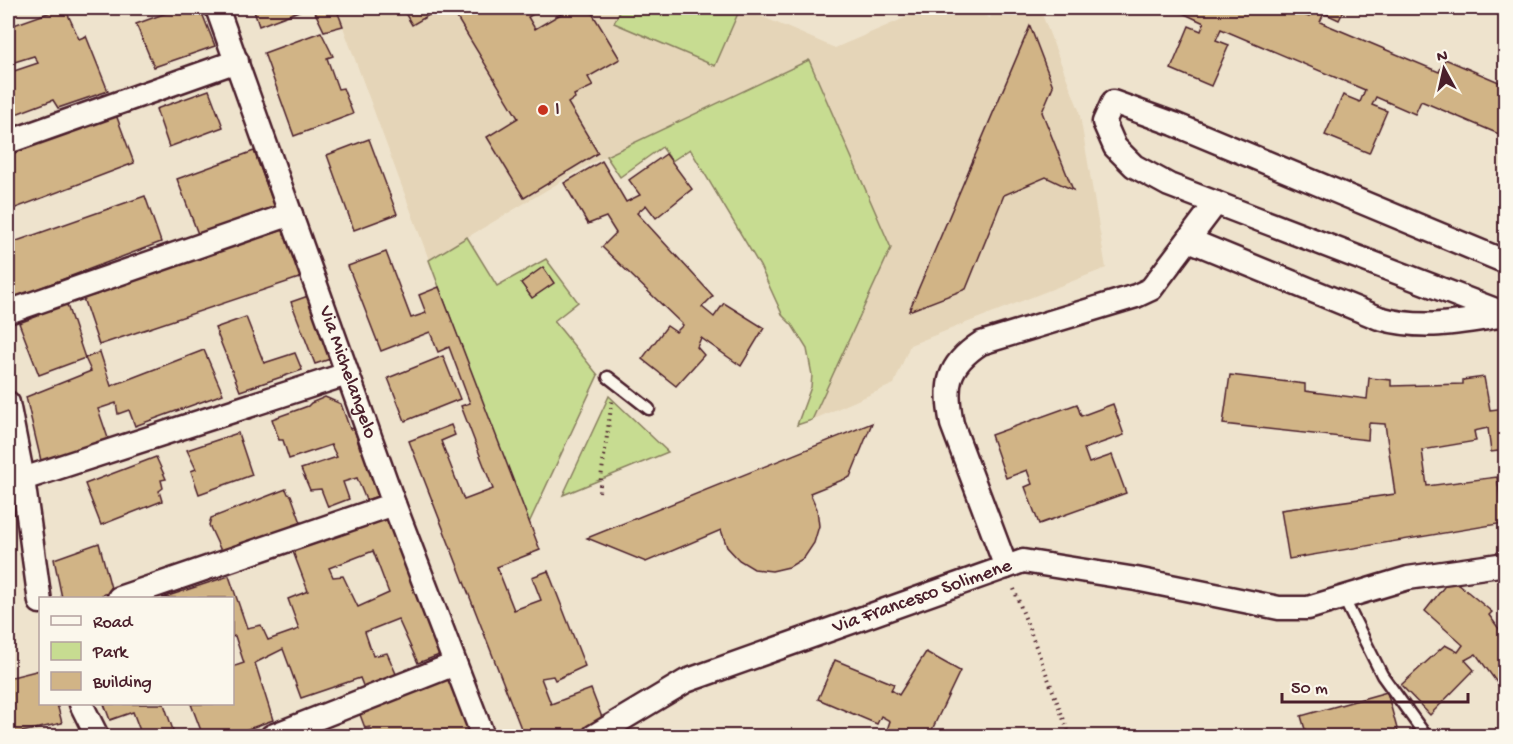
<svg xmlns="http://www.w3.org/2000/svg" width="1513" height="744" viewBox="0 0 1513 744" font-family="'Gochi Hand',sans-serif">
<rect width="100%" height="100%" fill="#eee3cd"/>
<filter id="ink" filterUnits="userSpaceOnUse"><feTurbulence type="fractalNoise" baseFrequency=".0167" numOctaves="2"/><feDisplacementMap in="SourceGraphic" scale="12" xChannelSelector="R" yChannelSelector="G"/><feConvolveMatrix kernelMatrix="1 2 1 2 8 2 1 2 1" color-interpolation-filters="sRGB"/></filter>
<g filter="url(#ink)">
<!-- built -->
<path fill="#e5d5b8" d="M336,8H742L835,48L928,8H968L990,18L993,10L997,8H1010L1016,17L1040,9L1079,110L1106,268L910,345L894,384L812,420L890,248L809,61L592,163L429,260Z"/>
<!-- green -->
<g fill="#c7dc91" stroke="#887e5e" stroke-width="1.5">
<path d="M621,8H730L739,11L715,66L614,23Z"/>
<path d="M809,60L891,248L812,420L797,425L811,387L812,375L807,349L792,325L783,316L760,266L690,149L672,161L662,147L620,177L606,156Z"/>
<path d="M467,237L497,286L546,259L578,302L554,321L598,375L528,525L429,260Z"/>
<path d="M609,396L668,452L563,495Z"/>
</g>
<!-- building -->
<g fill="#d1b486" stroke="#4a1f2b" stroke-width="1.5" fill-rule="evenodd">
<path d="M62,8H65L79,39L86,36L108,91L58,108L53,100L8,117V73L38,63L34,56L8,64V27Z"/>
<path d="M180,8H200L215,46L154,67L136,24Z"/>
<path d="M253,8H307L259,26Z"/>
<path d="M313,8H336L343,26L324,31Z"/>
<path d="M402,8H441L412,25Z"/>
<path d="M451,8H545L528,17L535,29L571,8H589L620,59L588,77L593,86L574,95L575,98L568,103L598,153L524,198L487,137L518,118Z"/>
<path d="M1172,8H1287L1309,17L1313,9L1310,8H1345L1339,20L1324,13L1320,22L1439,72L1445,59L1506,85V137L1421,101L1415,114L1376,97L1372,105L1387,111L1369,153L1325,135L1343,95L1360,102L1365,90L1221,29L1216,40L1229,45L1211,86L1171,69L1189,26L1201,31L1204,23Z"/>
<path d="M1030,26L1053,86L1042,112L1073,190L1046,177L1004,195L966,289L909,311Z"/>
<path d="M321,32L333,56L327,58L338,89L343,88L353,114L294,136L264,53Z"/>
<path d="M209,90L223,127L169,147L156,109Z"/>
<path d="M115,112L134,163L8,211V154Z"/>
<path d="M369,139L397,214L354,230L327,155Z"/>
<path d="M254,151L275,207L198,234L177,179Z"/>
<path d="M666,154L692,189L656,218L646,205L637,213L713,296L702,307L714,317L724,303L764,328L741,366L701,338L697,347L704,355L676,386L642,359L667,326L676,332L683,325L602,247L616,233L606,217L588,224L564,183L602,161L626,202L640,195L629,180Z"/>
<path d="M145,196L161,242L8,300V244Z"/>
<path d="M283,230L302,277L99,345L83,298L96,295L95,292Z"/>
<path d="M386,252L411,318L426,313L419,295L439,287L540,550L497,567L514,610L541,600L532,577L548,571L585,666L555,680L553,676L541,678L551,704L591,689L606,728L583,736H524L409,441L451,425L455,435L441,441L464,500L493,489L461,406L470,403L449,347L438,352L430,332L381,351L348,266Z"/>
<path d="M543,267L554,283L532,298L521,283Z"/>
<path d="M311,295L336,357L315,364L291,302Z"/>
<path d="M66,302L85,358L39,375L19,323L38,316L37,311Z"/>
<path d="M246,317L264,363L295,353L302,370L240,391L215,328Z"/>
<path d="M204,350L223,394L135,426L129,410L118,414L116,403L98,409L109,441L42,465L26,397L91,371L85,358L100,352L111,386Z"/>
<path d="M443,356L460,399L405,421L388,378Z"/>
<path d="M1230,375L1305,384V391L1367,399L1369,378L1391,380V386L1463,384V380L1484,377L1490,410L1506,408V450L1491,452L1488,428L1474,431L1476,441L1422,450L1427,486L1497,477L1504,523L1289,559L1281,510L1395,494L1385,424L1369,423L1368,440L1223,424Z"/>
<path d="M325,397L341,404L350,429L354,428L360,449L368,448L387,493L366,500L357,478L343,482L349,499L328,507L321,489L310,490L301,469L337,457L331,445L289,459L283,440H279L272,419L308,406L311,403Z"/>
<path d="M1077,404L1081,416L1113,404L1124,435L1084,449L1089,463L1112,455L1126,493L1039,524L1025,487L1032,484L1027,470L1006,478L991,435Z"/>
<path d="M872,423L850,477L810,493L817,509L819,526L814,543L804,558L789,567L772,571L754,569L739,560L727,547L721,530L646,562L587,538Z"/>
<path d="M238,433L252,475L199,494L191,471L196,469L187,450Z"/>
<path d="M156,457L166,479L161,480L163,488L159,491L162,501L101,525L85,484Z"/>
<path d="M286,489L288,494L291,495L303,528L223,555L209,525L211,518Z"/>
<path d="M394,512L442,654L418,663L398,619L365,632L373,656L387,653L397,676L364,688L360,678L301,698L283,649L255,663L273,720L229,736H203L191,704H232V667L244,663L235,636L232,637V598H162L229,576L247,628L261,625L268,640L299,629L288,599L308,591L292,549ZM373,551L389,593L358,607L343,576L333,577L329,568Z"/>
<path d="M99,543L112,592L102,595L103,598H62L54,559Z"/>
<path d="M1451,578L1492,612L1489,615L1502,633L1506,631V695L1476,654L1465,660L1474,670L1430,715L1401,685L1445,645L1458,652L1463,645L1425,611Z"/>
<path d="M926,652L960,671L929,736H885L890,721L881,716L877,724L818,699L835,660L894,684L891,690L899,695Z"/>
<path d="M40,670V704H57L62,723L8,735V678Z"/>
<path d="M456,675L472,736H374L370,727L365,728L359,712Z"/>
<path d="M1387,692L1399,736H1307L1301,716Z"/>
<path d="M104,704H164L175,736H142L133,712L110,720Z"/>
<path d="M325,723L330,736H291Z"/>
</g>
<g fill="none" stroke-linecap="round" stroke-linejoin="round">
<defs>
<g id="service">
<path d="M608,377L649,409"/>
<path d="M1343,597L1382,675L1426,736"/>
</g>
<g id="minor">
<path id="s1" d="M217,8L394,504L483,736"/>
<path d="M8,142L237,61"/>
<path d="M1189,240L1379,318C1425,331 1460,322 1506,315"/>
<path d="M1506,262L1174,124L1113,102L1104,122L1115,147L1134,166L1169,185L1506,314"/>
<path d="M8,312L291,214"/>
<path d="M8,403L23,479L40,602"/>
<path d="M23,479L347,374"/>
<path d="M1006,567L952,424C944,385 947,365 981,343L1136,296L1151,289L1216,203"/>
<path d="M119,598L394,504"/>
<path d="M81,704L97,736"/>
<path d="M272,736L455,664"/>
<path id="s2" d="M594,736L686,681L1023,561L1136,579L1279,608H1308L1408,578L1506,564"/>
</g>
</defs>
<!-- service casing -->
<use href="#service" stroke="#4a1f2b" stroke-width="15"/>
<!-- minor casing -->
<use href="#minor" stroke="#4a1f2b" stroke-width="27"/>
<!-- path -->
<g stroke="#4a1f2b" stroke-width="4" stroke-dasharray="1.5 4.5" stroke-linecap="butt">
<path d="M599,492L612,401"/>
<path d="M1014,589L1070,736"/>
</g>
<!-- service -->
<use href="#service" stroke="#fbf7ec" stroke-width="10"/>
<!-- minor -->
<use href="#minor" stroke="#fbf7ec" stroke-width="22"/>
</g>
</g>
<!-- markers -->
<circle fill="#c8321e" stroke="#fbf7ec" stroke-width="2" cx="543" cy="110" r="6"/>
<g text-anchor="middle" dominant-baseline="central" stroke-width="4.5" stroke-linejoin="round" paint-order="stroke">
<!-- poi labels -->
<g font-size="20" fill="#4a1f2b" stroke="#fbf7ec" text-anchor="start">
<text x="555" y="110">I</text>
</g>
<!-- street labels -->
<g font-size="20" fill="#4a1f2b" stroke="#fbf7ec">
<text stroke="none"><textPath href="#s1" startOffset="387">Via Michelangelo</textPath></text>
<text stroke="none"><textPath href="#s2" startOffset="358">Via Francesco Solimene</textPath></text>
</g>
</g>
<!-- margin -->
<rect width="1513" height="744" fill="none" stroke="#fbf7ec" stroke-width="30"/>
<rect x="15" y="15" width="1483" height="714" fill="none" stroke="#4a1f2b" stroke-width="2" filter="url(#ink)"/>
<!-- legend -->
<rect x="39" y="597" width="195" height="108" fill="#fbf7ec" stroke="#b4a19f" stroke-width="1.5"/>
<rect x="51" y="616" width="30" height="9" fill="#fbf7ec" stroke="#b4a19f" stroke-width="1.5"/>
<text x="93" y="627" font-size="18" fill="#4a1f2b">Road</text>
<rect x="51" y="642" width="30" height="18" fill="#c7dc91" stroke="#b4a19f" stroke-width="1.5"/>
<text x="93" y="657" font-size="18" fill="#4a1f2b">Park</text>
<rect x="51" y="672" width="30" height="18" fill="#d1b486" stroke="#b4a19f" stroke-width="1.5"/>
<text x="93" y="687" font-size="18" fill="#4a1f2b">Building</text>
<!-- north arrow -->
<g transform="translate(1444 69) rotate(352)" stroke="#fbf7ec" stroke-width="4.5" paint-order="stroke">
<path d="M0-4.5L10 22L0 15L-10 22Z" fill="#4a1f2b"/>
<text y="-9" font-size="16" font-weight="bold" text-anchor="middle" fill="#4a1f2b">N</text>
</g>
<!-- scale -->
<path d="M1282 693v9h186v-9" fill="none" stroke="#4a1f2b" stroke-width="3"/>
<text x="1291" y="693" font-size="18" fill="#4a1f2b" stroke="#fbf7ec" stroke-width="4.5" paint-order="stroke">50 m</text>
</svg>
